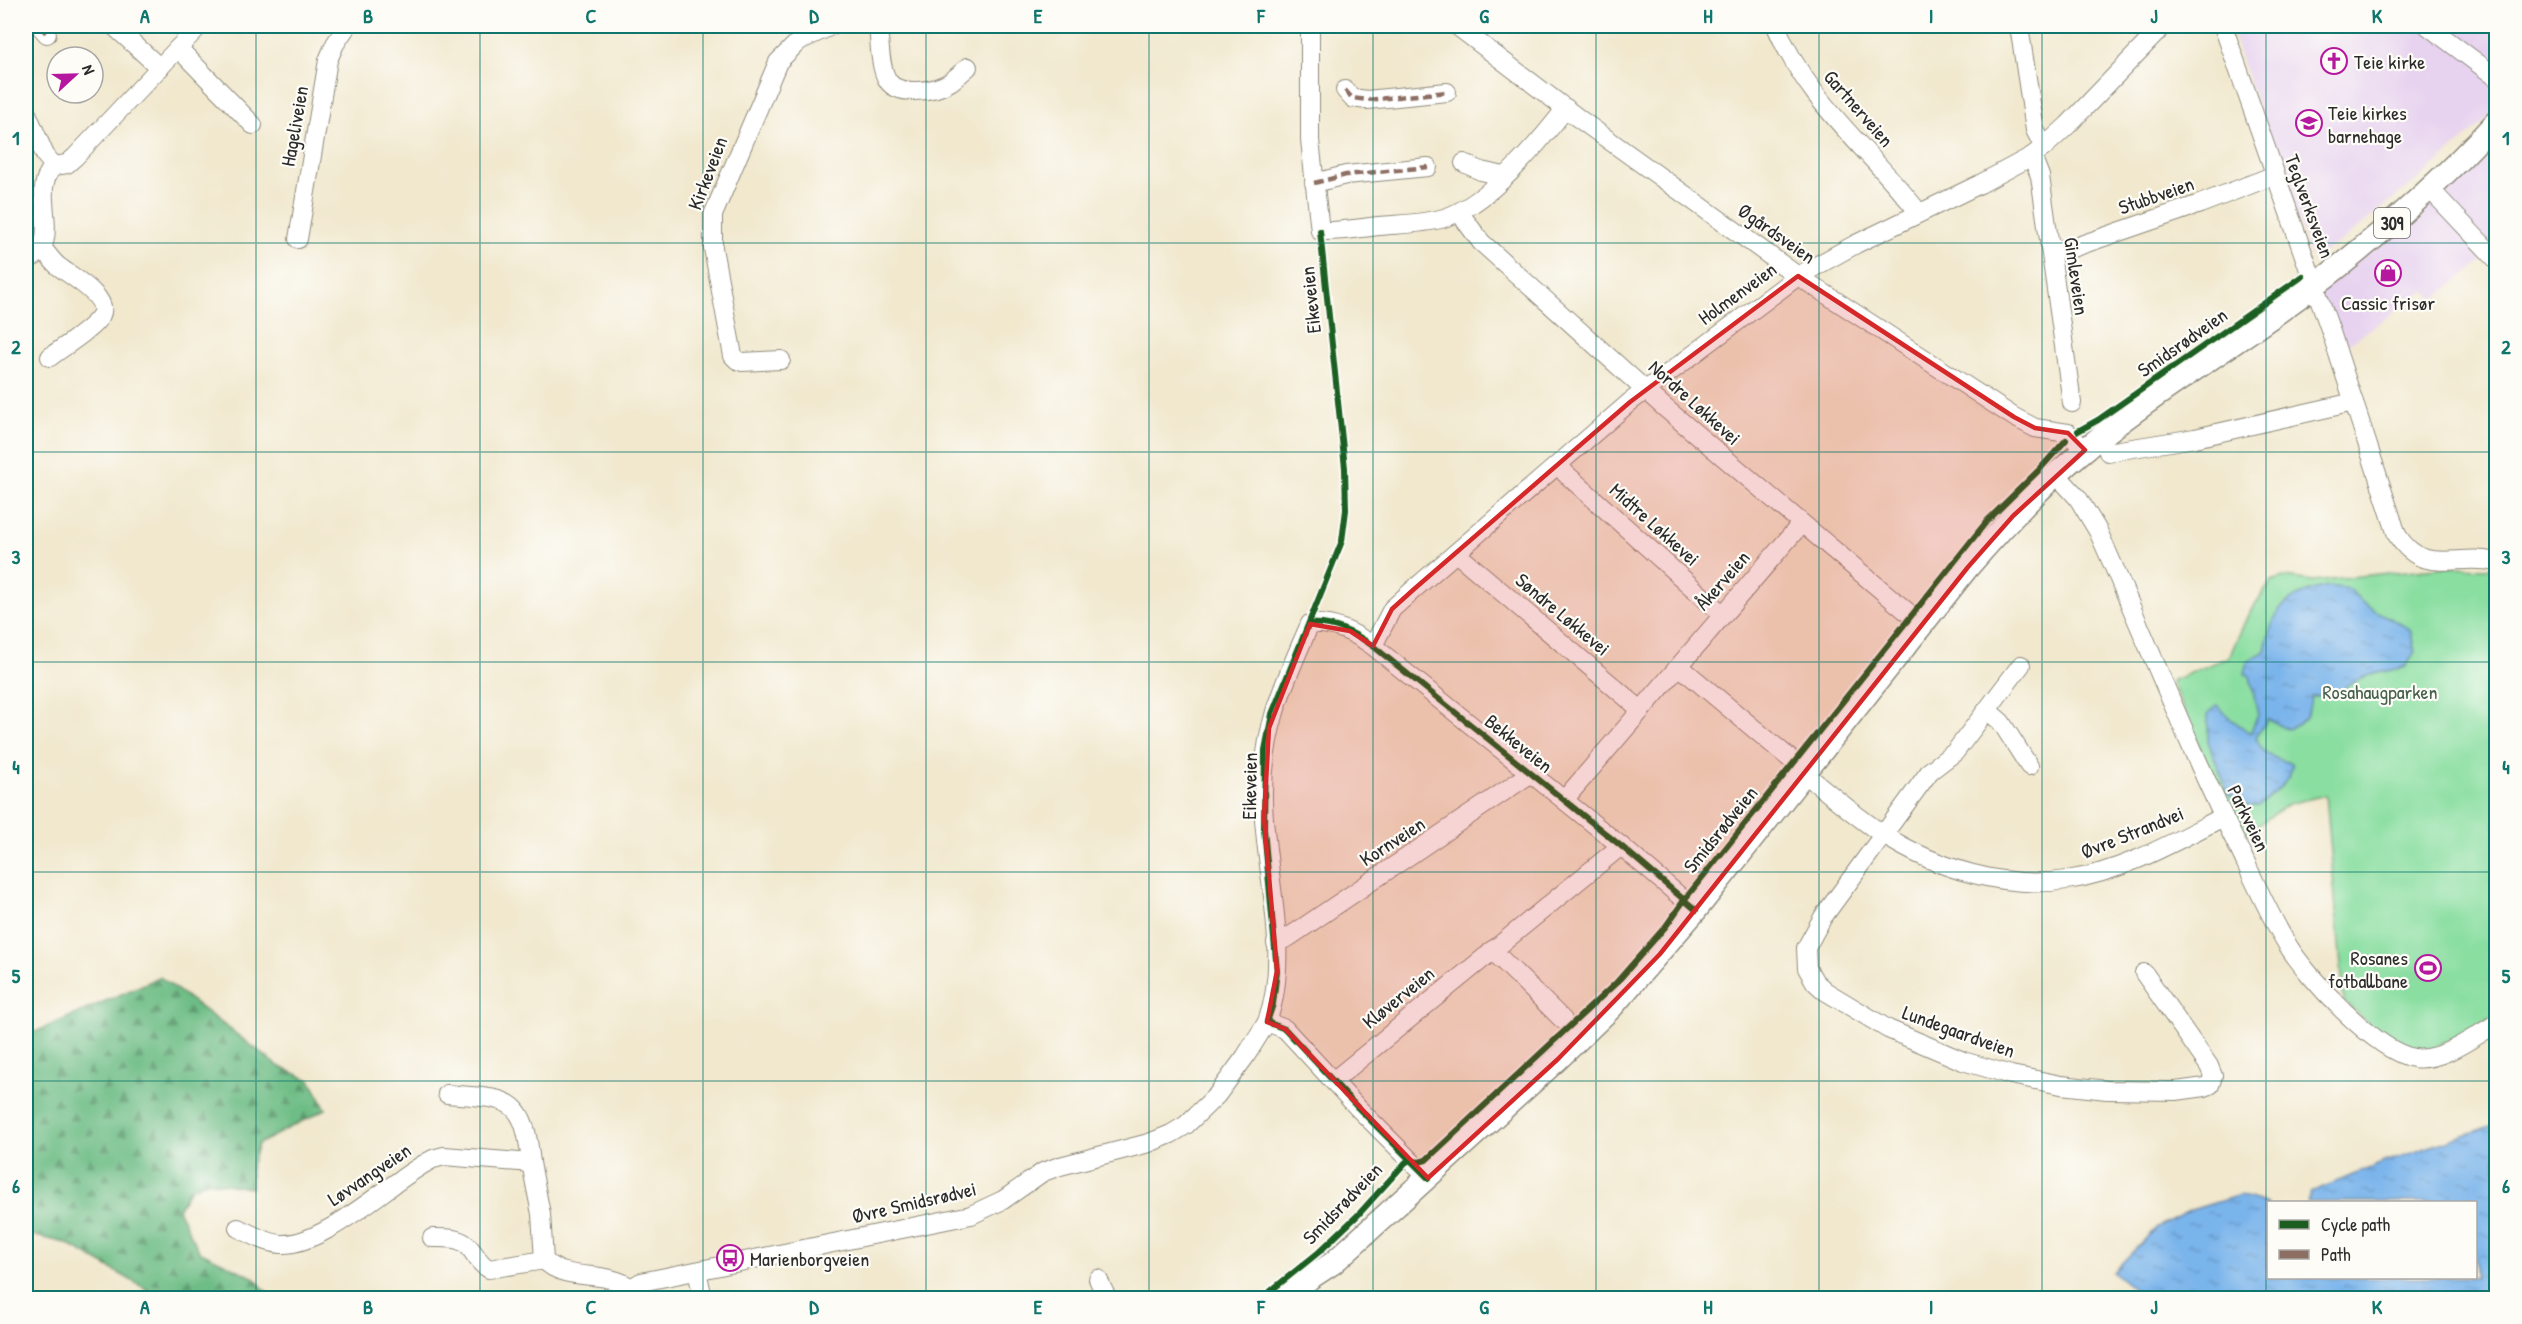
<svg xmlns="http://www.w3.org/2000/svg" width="2522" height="1324" viewBox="0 0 2522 1324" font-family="'Patrick Hand',sans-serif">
<defs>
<pattern id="forest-firs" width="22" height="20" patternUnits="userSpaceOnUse" patternTransform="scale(1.5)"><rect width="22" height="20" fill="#6ebd86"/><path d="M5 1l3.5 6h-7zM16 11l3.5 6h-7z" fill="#5b9a6e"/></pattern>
<pattern id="water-ripples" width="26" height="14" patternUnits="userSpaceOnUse" patternTransform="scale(1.5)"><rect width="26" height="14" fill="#79b4eb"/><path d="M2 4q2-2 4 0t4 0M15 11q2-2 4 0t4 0" fill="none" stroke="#6393bf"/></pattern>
</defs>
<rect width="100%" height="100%" fill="#fdfcf7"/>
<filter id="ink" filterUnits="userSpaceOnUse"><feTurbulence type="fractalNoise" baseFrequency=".0167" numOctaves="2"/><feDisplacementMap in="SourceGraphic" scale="12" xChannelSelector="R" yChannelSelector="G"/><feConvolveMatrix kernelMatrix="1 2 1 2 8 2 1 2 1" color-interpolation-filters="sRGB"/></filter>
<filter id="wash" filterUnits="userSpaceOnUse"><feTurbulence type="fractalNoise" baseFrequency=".008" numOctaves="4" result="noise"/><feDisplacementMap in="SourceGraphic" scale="24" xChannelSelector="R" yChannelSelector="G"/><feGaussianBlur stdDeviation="1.35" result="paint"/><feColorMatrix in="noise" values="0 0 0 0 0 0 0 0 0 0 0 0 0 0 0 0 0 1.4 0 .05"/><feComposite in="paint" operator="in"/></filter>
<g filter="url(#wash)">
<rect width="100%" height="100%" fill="#f1e8ce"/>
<!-- built -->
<g fill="#e7d2ef">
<path d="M2230,26H2496V111L2439,162L2338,244L2311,258Z"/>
<path d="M2496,131V250L2434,299L2426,290L2341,349L2314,297Z"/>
</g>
<!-- forest -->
<path fill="url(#forest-firs)" stroke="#4c7458" stroke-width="1.5" d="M160,977L280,1067L310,1080L326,1109L258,1144L251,1166V1188L207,1181L190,1189L178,1209L199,1251L253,1277L272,1298H162L66,1243L26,1234V1036Z"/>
<!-- green -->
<path fill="#89dea0" stroke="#5a8466" stroke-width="1.5" d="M2445,567L2496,568V1015L2428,1051C2395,1052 2367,1023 2344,1001L2326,795L2288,804L2239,838L2171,681L2229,657L2249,613L2272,581L2284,577L2313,581Z"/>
<!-- water -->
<g fill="url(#water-ripples)" stroke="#52708b" stroke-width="1.5">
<path d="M2328,586L2349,589L2365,605L2410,629L2415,652L2406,667C2384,672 2351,675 2337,695L2311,696C2309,716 2307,721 2288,729L2268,719L2256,737C2263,756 2274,759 2292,763C2293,782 2271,794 2258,806H2243L2228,793L2208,741V714L2218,705L2227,716L2250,733L2258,715L2250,676L2244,673L2247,662L2265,651C2273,607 2285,596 2328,586Z"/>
<path d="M2496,1124V1298H2145L2113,1272L2157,1227L2191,1210L2240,1195L2268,1204V1278H2476V1202H2307L2311,1192L2385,1162Z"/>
</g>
</g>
<g filter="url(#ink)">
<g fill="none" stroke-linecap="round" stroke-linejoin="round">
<defs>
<g id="minor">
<path d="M40,26L47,34"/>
<path d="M114,26L160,68"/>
<path d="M878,26C880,41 879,67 888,81C899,97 936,91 950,82C956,78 962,72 968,67"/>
<path d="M1310,26V140L1320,231C1339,232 1360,228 1379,226C1400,224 1423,224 1444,218C1487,205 1539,143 1566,108"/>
<path d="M1457,26L1578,118L1798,276L2014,417L2035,428L2068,433L2085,450"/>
<path d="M1776,26C1808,104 1869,148 1919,213"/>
<path d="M2019,26L2035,130L2044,147"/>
<path d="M2223,26L2331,332L2397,535C2424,578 2457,552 2496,562"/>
<path d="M2428,26L2496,77"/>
<path d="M178,48L253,125"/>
<path d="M1345,90L1352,98L1367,100L1447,92"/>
<path d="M26,111L45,155L54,166C32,187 54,222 42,248C48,254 51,260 58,266C69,275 110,297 101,315C93,329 63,347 50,357"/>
<path d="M2032,156L2040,176L2072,403"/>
<path d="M1464,163L1481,171L1504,176"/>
<path d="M54,166L67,164L75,157L199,26"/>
<path d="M1314,183L1346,175L1428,167"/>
<path d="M2430,189L2496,259"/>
<path d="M1459,212L1481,242L1664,407L1911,615"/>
<path d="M298,239L328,60L335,44L347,26"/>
<path d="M2051,250L2072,248L2200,204L2275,175"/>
<path d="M26,260L35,256L42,248"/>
<path d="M781,360L742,362L737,360L733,356L713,248V215L778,62L799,41L831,26"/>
<path d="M2108,452L2195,438L2354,402"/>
<path d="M1559,464L1565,473L1722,614"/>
<path d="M2056,474L2078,498L2098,531C2146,638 2189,749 2242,855C2256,885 2270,916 2287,944C2307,977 2375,1051 2414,1058C2442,1062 2473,1037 2496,1024"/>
<path d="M1456,553L1641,710"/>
<path d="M1373,646L1392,609L1413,590L1630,402L1798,276L1856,244L1980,184L2032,156L2044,147L2068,125L2163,26"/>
<path d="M2021,665L1955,752L1930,771L1823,917L1806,948L1807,968L1815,982L1825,991L1888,1029L1963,1061L2011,1075L2061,1085L2107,1090L2176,1091L2205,1087L2210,1085L2213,1076L2209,1066L2144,973"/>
<path d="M1679,666L1794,762"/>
<path d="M1987,710L2001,722L2029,766"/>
<path d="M1804,773C1830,794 1856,817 1884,835C1935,868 2006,890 2067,880C2122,872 2174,842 2223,817"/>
<path d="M1564,800L1801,524"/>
<path d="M1276,943L1289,937L1524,778L1528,772"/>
<path d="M1492,950L1563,1020"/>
<path d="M1333,1081L1621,846"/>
<path d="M447,1094C510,1099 524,1095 531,1163"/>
<path d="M1428,1178L1358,1108L1285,1029L1267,1022C1292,954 1264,870 1263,799C1262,730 1283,685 1310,624C1333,622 1355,633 1373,646L1621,846L1696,910"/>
<path d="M238,1228C251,1234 266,1243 281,1244C326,1246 392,1179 433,1159L444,1156L531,1163L541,1214L544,1260C565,1283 607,1269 631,1288"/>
<path d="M432,1238C445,1238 460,1237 469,1247C476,1255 479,1264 489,1269L544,1260"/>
<path d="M697,1271L703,1298"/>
<path d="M1098,1279L1107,1298"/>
<path d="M620,1298L631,1288L641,1282L971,1215L1003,1200L1043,1172L1060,1166L1149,1143L1171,1134L1186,1125L1217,1095L1245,1057L1267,1022"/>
</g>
<path id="major" d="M1286,1298L1310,1278L1333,1263L1558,1059L1611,1008L1696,910L1968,567C2000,530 2033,494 2070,462C2134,407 2208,362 2277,313C2356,257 2430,193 2496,122"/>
</defs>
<!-- minor casing -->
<use href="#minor" stroke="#8e8a7c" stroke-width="20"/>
<!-- major casing -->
<use href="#major" stroke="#8e8a7c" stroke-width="25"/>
<!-- minor -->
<use href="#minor" stroke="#fff" stroke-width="18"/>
<!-- major -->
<use href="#major" stroke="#fff" stroke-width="22"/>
<!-- quiet -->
<g stroke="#8d6e63" stroke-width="4.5" stroke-dasharray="9 4.5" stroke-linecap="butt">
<path d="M40,26L47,34"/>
<path d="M1345,90L1352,98L1367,100L1447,92"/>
<path d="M1314,183L1346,175L1428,167"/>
</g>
<defs>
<g id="cycleway">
<path d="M1320,231L1345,468L1346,510L1342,541L1272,714L1265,750L1264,829L1277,971L1273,1004L1267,1022L1285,1029L1358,1108L1428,1178"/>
<path d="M2078,431L2098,420L2303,276"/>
<path d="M1310,624C1333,622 1355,633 1373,646L1621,846L1696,910"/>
<path d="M1262,1298L1319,1252L1358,1215L1405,1163L1409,1160L1419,1162L1426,1160L1616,983L1666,926L1685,899L1987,521L2039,470L2066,440"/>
</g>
</defs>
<!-- cycleway casing -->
<use href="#cycleway" stroke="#fdfcf7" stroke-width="10"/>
<!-- cycleway -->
<use href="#cycleway" stroke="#1b5e20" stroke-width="6"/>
</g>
</g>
<!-- marked area -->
<path fill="#d62828" fill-opacity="0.2" stroke="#d62828" stroke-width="4.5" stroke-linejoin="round" d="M1798,276L2014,417L2035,428L2068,433L2085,450L2013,516L1968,567L1660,954L1558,1059L1428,1178L1285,1029L1267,1022L1277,971L1264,818L1269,728L1310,624L1350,631L1373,646L1392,609L1413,590L1630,402Z"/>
<!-- grid -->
<path fill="none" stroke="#0f766e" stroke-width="1.5" stroke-opacity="0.55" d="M256,26V1298M480,26V1298M703,26V1298M926,26V1298M1149,26V1298M1373,26V1298M1596,26V1298M1819,26V1298M2042,26V1298M2266,26V1298M26,243H2496M26,452H2496M26,662H2496M26,872H2496M26,1081H2496"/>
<!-- icons -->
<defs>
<symbol id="church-ring" viewBox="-11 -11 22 22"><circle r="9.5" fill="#fdfcf7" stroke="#b5179e" stroke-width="1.5"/><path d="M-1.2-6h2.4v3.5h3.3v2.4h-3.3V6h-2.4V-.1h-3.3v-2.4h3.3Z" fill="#b5179e"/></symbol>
<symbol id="school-ring" viewBox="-11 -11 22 22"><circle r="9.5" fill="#fdfcf7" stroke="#b5179e" stroke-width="1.5"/><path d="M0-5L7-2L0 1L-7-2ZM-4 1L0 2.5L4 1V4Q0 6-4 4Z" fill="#b5179e"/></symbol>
<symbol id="shop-ring" viewBox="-11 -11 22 22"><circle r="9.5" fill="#fdfcf7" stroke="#b5179e" stroke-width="1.5"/><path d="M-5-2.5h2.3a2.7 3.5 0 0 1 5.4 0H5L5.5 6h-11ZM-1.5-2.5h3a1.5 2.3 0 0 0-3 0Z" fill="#b5179e"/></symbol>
<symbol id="stadium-ring" viewBox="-11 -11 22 22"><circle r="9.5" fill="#fdfcf7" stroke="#b5179e" stroke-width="1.5"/><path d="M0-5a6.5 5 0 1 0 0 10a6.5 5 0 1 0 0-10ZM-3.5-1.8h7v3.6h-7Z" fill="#b5179e"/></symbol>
<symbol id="bus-ring" viewBox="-11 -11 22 22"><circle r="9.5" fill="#fdfcf7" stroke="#b5179e" stroke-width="1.5"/><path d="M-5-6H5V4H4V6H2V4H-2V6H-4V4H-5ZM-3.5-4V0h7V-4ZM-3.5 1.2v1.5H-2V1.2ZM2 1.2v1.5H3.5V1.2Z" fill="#b5179e"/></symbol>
</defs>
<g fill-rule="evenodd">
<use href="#church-ring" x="2319" y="46" width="30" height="30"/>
<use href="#school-ring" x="2294" y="108" width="30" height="30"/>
<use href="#shop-ring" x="2373" y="258" width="30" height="30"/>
<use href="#stadium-ring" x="2413" y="953" width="30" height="30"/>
<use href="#bus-ring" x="715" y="1243" width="30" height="30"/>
</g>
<g text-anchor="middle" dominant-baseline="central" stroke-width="4.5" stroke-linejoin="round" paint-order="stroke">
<!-- shield labels -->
<rect fill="#fdfcf7" stroke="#6a6a68" stroke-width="1.5" x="2374" y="208" width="36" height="30" rx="4.5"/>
<g font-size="18" font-weight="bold" fill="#2b2b2b">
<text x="2392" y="223">309</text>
</g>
<!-- poi labels -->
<g font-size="20" fill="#2b2b2b" stroke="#fdfcf7" text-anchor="start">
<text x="2354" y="61">Teie kirke</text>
<text x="2328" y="112">Teie kirkes<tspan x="2328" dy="23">barnehage</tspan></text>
<text x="2388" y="302" text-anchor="middle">Cassic frisør</text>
<text x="2408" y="957" text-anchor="end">Rosanes<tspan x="2408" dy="23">fotballbane</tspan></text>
<text x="750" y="1258">Marienborgveien</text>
</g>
<!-- street labels -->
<g font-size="20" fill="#2b2b2b" stroke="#fdfcf7">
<text transform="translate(1859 108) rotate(49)">Gartnerveien</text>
<text transform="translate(294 126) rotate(-80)">Hageliveien</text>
<text transform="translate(707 173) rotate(-69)">Kirkeveien</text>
<text transform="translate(2156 195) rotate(-19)">Stubbveien</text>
<text transform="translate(2310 206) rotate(70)">Teglverksveien</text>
<text transform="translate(1777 233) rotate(35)">Øgårdsveien</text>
<text transform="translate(2077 276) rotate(82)">Gimleveien</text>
<text transform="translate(1737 293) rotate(-36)">Holmenveien</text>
<text transform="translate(1310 300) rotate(-96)">Eikeveien</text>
<text transform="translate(2182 342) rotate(-35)">Smidsrødveien</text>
<text transform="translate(1695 402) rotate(42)">Nordre Løkkevei</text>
<text transform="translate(1655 524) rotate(42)">Midtre Løkkevei</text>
<text transform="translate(1722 580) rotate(-49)">Åkerveien</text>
<text transform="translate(1563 614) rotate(40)">Søndre Løkkevei</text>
<text transform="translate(1519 743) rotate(39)">Bekkeveien</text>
<text transform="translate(1249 786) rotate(-89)">Eikeveien</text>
<text transform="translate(2249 818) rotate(64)">Parkveien</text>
<text transform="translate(1720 829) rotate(-51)">Smidsrødveien</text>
<text transform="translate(2132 832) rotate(-22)">Øvre Strandvei</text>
<text transform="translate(1392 841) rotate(-33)">Kornveien</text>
<text transform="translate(1398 997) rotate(-39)">Kløverveien</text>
<text transform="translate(1959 1031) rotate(20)">Lundegaardveien</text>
<text transform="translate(369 1174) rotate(-34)">Løvvangveien</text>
<text transform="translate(914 1202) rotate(-13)">Øvre Smidsrødvei</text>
<text transform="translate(1342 1203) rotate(-46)">Smidsrødveien</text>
</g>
<!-- park labels -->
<g font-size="20" fill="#47614e" stroke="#fdfcf7">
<text x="2380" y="691">Rosahaugparken</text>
</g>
</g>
<!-- margin -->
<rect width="2522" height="1324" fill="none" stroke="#fdfcf7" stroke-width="66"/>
<!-- legend -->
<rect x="2267" y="1201" width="210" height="78" fill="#fdfcf7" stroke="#a9a8a5" stroke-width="1.5"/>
<rect x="2279" y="1220" width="30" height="9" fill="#1b5e20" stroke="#a9a8a5" stroke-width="1.5"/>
<text x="2321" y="1231" font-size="18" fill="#2b2b2b">Cycle path</text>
<rect x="2279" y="1250" width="30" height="9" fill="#8d6e63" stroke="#a9a8a5" stroke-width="1.5"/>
<text x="2321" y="1261" font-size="18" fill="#2b2b2b">Path</text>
<!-- north arrow -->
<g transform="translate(75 75) rotate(68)"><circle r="28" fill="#fdfcf7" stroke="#a9a8a5" stroke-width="1.5"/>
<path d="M0-4.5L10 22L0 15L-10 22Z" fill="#b5179e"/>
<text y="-9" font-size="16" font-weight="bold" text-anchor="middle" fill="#2b2b2b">N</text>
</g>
<rect x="33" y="33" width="2456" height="1258" fill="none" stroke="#0f766e" stroke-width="2"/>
<g font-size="20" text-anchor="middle" font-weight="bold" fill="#0f766e">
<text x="145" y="23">A</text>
<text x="368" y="23">B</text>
<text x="591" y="23">C</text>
<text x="814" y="23">D</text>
<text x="1038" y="23">E</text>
<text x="1261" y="23">F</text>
<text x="1484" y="23">G</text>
<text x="1708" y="23">H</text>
<text x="1931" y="23">I</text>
<text x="2154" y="23">J</text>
<text x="2377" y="23">K</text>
<text x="16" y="145">1</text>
<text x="2506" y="145">1</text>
<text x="16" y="354">2</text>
<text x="2506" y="354">2</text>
<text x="16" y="564">3</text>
<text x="2506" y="564">3</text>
<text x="16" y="774">4</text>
<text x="2506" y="774">4</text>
<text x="16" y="983">5</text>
<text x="2506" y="983">5</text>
<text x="16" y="1193">6</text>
<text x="2506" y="1193">6</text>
<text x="145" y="1314">A</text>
<text x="368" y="1314">B</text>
<text x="591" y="1314">C</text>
<text x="814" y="1314">D</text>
<text x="1038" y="1314">E</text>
<text x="1261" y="1314">F</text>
<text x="1484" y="1314">G</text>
<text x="1708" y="1314">H</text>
<text x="1931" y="1314">I</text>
<text x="2154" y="1314">J</text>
<text x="2377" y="1314">K</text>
</g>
</svg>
